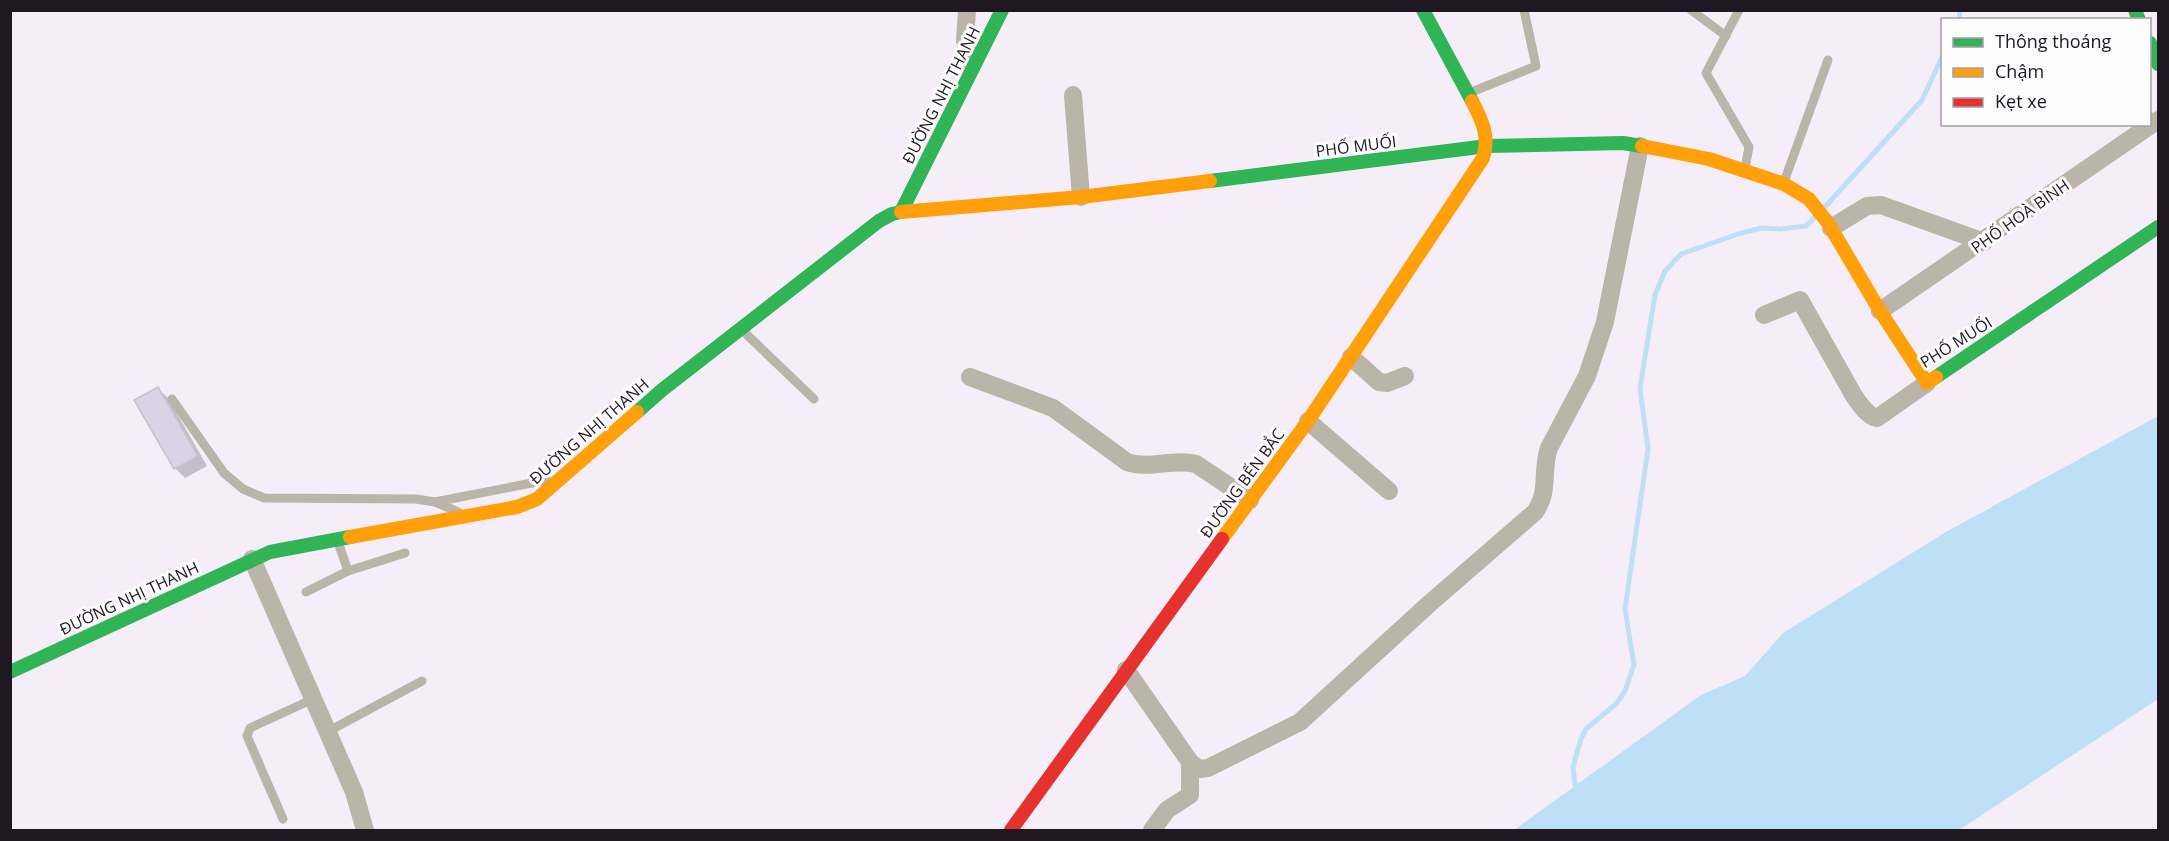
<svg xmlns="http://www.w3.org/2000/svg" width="2169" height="841" viewBox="0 0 2169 841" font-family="'Open Sans',sans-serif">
<rect width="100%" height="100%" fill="#f5edf8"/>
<!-- water -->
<path fill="#bde0f7" d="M2158,416V699L1959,830H1514L1701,695L1745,676L1783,633L1946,532Z"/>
<!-- shadow -->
<path fill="#0003" d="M158,389L168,398L207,466L185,478L175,468L136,401Z"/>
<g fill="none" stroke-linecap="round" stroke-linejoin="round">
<!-- stream -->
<g stroke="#bde0f7" stroke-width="5">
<path d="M1959,20L1960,10"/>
<path d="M1824,208L1922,100L1942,57"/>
<path d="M1576,792L1573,767L1581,739L1586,729L1617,703L1625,691L1634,665L1625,609L1648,449L1640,388L1655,295L1665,271L1681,254L1741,233L1762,228L1780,229L1806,226L1816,216"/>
</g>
</g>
<!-- building -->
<path fill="#dad2e5" stroke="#c7c2cd" stroke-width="1.5" d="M158,387L198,456L174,469L134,400Z"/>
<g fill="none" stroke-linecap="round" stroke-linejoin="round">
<!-- lane -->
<g stroke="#bbb4a9" stroke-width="9">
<path d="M1691,10L1726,36"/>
<path d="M1739,10L1706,73L1749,147L1745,168"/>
<path d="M1469,93L1536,66L1524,10"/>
<path d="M1784,182L1828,60"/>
<path d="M742,330L814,399"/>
<path d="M172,399L224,473L243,489L264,498L416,499L435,502L458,512"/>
<path d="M435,502L547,480"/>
<path d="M348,571L405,553"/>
<path d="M306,592L348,571L338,542"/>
<path d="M327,732L422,681"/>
<path d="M283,819L247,736L250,728L313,699"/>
</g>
<!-- street -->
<g stroke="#bbb4a9" stroke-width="18">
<path d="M967,10L965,41L971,68"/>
<path d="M1073,95L1081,197"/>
<path d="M1831,228L1867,206L1881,205L1984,242"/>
<path d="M1880,311L2158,120"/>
<path d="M1764,315L1800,300L1854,396C1860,404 1867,416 1877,418L1927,383"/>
<path d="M1351,357L1379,382L1387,383L1405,376"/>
<path d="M970,377L1053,408L1127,462C1150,470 1173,458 1196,464L1250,500"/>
<path d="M1308,421L1389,491"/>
<path d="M252,559L354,792L365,830"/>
<path d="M1126,670L1190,762L1199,769L1208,768L1300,722L1429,604L1535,512C1550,491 1541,471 1549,448L1587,376L1605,322L1640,146"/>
<path d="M1152,830L1167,810L1190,795V762"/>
</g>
<!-- fast -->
<g stroke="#30b455" stroke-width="14">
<path d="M1423,10L1472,101"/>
<path d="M2135,10L2139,20"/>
<path d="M2150,43L2158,64"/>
<path d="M1210,181L1487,146L1623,143L1642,146"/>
<path d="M1936,377L2158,227"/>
<path d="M637,412L662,390L879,221L892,214L901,212L1002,10"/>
<path d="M10,672L270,552L350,537"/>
</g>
<!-- slow -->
<g stroke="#ff9f0a" stroke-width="14">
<path d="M1642,146L1709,159L1784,184L1809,199L1828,223L1880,311L1927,383L1936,377"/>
<path d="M901,212L1081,197L1210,181"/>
<path d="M350,537L517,507L537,499L637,412"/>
<path d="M1222,539L1308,421L1483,158C1490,137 1482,120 1472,101"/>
</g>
<!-- jam -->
<path stroke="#e5322d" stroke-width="14" d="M1011,830L1222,539"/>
</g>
<g text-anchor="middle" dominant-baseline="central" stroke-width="6" stroke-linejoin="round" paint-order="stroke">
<!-- street labels -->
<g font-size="16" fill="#1f1722" stroke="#fcfcfc">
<text transform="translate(941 95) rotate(-63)">ĐƯỜNG NHỊ THANH</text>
<text transform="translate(1356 146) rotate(-7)">PHỐ MUỐI</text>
<text transform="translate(2020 216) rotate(-35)">PHỐ HOÀ BÌNH</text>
<text transform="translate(1956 342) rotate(-32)">PHỐ MUỐI</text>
<text transform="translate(589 431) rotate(-41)">ĐƯỜNG NHỊ THANH</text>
<text transform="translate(1242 483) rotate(-54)">ĐƯỜNG BẾN BẮC</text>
<text transform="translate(129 598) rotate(-25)">ĐƯỜNG NHỊ THANH</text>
</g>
</g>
<!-- border -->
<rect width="2169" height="841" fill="none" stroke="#1f1722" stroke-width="24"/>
<!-- legend -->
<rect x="1941" y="18" width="210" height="108" fill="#fcfcfc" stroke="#a4a0a5" stroke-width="1.5"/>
<rect x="1953" y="38" width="30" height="9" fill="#30b455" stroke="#a4a0a5" stroke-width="1.5"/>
<text x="1995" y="48" font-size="18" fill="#1f1722">Thông thoáng</text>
<rect x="1953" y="68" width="30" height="9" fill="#ff9f0a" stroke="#a4a0a5" stroke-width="1.5"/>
<text x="1995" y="78" font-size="18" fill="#1f1722">Chậm</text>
<rect x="1953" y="98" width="30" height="9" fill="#e5322d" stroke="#a4a0a5" stroke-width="1.5"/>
<text x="1995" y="108" font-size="18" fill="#1f1722">Kẹt xe</text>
</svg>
